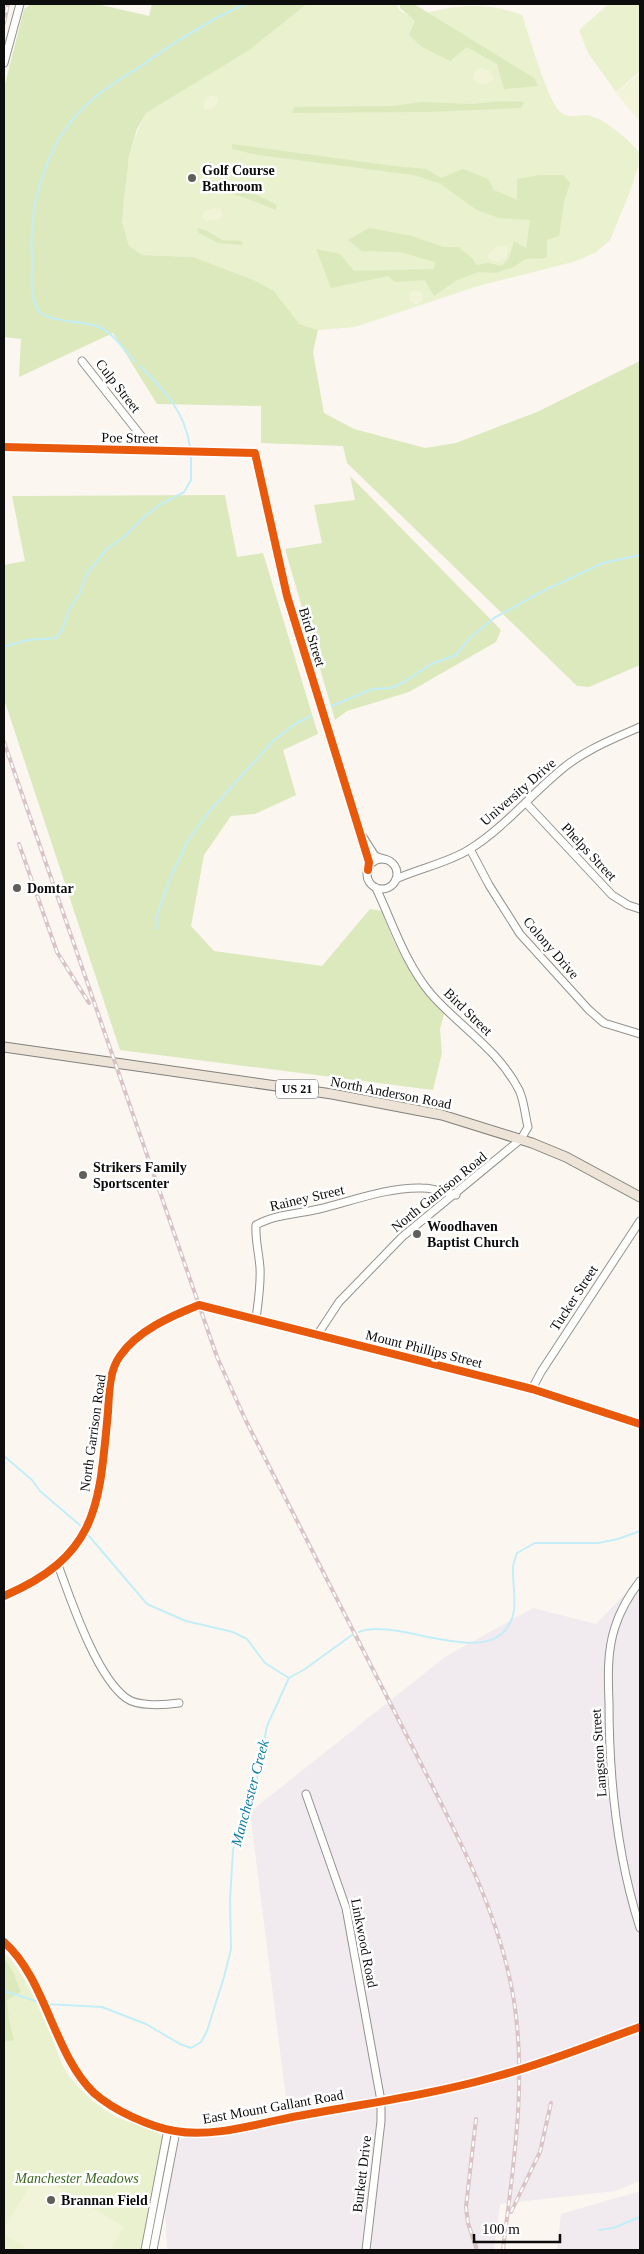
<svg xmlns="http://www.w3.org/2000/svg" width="644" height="2254" viewBox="0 0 644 2254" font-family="'Times New Roman',serif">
<rect width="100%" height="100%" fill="#fbf7f0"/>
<!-- industrial -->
<g fill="#f1eaee">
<path d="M640,1578V2181L615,2191L500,2204L494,2250H167L165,2203L176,2144L182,2138L221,2137L289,2122L250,1812L445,1657L533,1608L596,1624Z"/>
<path d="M640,2191V2250H557L561,2214Z"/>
</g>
<!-- green -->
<g fill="#e9f1cf">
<path d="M307,4H397L399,10L411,17C450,6 483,0 522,15C529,35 547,100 560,112C568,119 577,115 586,115C603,117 628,139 639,152L638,167L629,194L610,240L595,253L573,262L478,286L355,327L318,330L299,325L274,291L254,280L193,257L142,255L129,246C127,238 123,228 122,220C122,184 129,144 146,113L248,51Z"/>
<path d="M609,4H640V71L616,92L588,53L579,30Z"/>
<path d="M4,1953C26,1973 41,2013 53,2040C58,2054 63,2070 73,2081C87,2097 103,2111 121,2119C134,2125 155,2127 163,2138L143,2250H4Z"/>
</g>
<!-- forest -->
<g fill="#dbe9bc">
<path d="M31,4H97L149,16L152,4H307L248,51L146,113L137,129L129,156L124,198L122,222L129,246L142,255L193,257L254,280L274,291L299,324L318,330L313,352L324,413L354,429L425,448L456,443L537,412L640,361V665L589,687L577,686L347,463L343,446L261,443V406L157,404L113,333L19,377L21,339L4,337V88L24,9Z"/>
<path d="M400,4H414L534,78L538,86L504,89L497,64L467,47L450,61L422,47L409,35L415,21L400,8Z"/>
<path d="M502,101L524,102L521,108L427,112L292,113L294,107L392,106L422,102L473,104Z"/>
<path d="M232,144L394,166L426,169L441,178L463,169L488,179L494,190L517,200V179L539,175H563L570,183L564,202L559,236L547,240V258L525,259L514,267L496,273L478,272L457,280L434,296L425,280L395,282L388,276L331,288L316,249L340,254L354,271L434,269L435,262L400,252L362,251L348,240L369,228L412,236L443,247H458L472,258L476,265L488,263L502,266L509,258L514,241L526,248L530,220L499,218L477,210L439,183L413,175L258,155L232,149Z"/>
<path d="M225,184L236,190L257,195L277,205L276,210C258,203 240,194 222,193L217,186Z"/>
<path d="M197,228C208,230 214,236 223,240C230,242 236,239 243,242L242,245L218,243L199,233Z"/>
<path d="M350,476L501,630L496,642L409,692L347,711L335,720L285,549L322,543L314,505L355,500Z"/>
<path d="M225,495L237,557L263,553L318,734L283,750L296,795L255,814L231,816L204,855L191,926L214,951L322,966L370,909L382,911C396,951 415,984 444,1014L440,1029L442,1053L433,1090L120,1050L4,699V565L25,561L12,496Z"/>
<path d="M4,1958L13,1972L21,1992L7,2000L9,2021L14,2040L7,2041L4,2040Z"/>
</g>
<!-- pitch -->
<g fill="#f2f4d9">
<path d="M480,68L490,71L494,79C488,86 480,86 473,80L475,70Z"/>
<path d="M640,73V122L616,93Z"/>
<path d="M212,95L218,98L217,104L211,110L204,109V101Z"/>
<path d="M215,208L221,209L223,216L220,219L206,221L202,217L204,212Z"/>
<path d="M498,246L507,247L508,251L505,258C499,263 491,263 487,255Z"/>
<circle cx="416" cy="297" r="7"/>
<path d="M37,2174L124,2227L110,2250H22L24,2247L4,2234V2228Z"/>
</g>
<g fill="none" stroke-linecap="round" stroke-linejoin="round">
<!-- stream -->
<g stroke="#c4eef7" stroke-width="2">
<path d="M134,361C124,349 113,333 99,327C83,320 47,323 38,310C28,294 33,271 32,254C28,200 50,133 94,98C108,86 125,76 141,66C174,42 208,21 245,4"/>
<path d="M140,366C164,390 185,411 190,447"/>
<path d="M4,647L27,640L55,638L62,631L69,609L80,593L87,573L108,548L125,536L144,517L159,505L184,492L191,480V456"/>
<path d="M332,706L372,689L391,688L404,682L431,664L456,655L470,638L494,618L543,591L603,563L640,555"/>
<path d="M156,929V918L171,876L189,839L208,813L272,742L295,724L311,716"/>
<path d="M4,1456L32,1480L40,1491L82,1527"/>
<path d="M89,1536L147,1604L186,1621L233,1632L247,1639L265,1663L289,1678"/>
<path d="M359,1632C395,1617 480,1666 507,1628C519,1612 513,1590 513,1572C512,1566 515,1559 517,1553L535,1543H598L618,1539L640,1531"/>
<path d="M289,1678L305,1669L352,1635"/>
<path d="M4,1991L42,2003"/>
<path d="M46,2004L102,2007L146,2024L180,2044L191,2048L201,2042L207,2031L224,1977L231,1949L230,1900L233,1850L246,1803L257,1778L267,1726L289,1678"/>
<path d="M599,2230L613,2228L640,2217"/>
</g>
<defs>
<g id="minor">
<path d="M4,63L20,4"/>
<path d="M82,361L153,451"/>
<path d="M4,447L255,453L287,596L369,862L368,870"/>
<path d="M527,804L612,895L628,905L640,909"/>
<path d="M363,837L375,856L384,859"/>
<path d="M470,849L489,885L520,934L589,1010L604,1023L640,1034"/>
<circle cx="382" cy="874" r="15"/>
<path d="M396,879C420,868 448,863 470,849C502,829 526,800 554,776C578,753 610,740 640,727"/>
<path d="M256,1319C258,1302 261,1285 260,1268C259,1253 255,1240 256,1225C276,1214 298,1214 319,1209C352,1201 388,1187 422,1188C433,1188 445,1192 456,1195"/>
<path d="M318,1334L339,1302L402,1237L521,1139L528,1127C525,1115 524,1100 519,1090C498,1049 460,1027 431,994C405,963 393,924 376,888"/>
<path d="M532,1389L541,1372L640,1221"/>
<path d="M58,1565C71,1600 96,1676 126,1698C138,1707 165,1705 179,1703"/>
<path d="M640,1581C630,1594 620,1611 615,1627C607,1651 608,1678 609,1703C609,1778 617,1856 640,1928"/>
<path d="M4,1596C100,1555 99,1503 108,1412C109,1394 109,1371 120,1356C137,1331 171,1316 199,1305L532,1389L640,1424"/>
<path d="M306,1794L346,1908L381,2101V2121L366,2250"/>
<path d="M4,1942C46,1979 54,2055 94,2093C113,2110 150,2127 175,2131C215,2138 259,2123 298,2116C363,2104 430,2095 494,2077C544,2064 592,2044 640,2027"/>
<path d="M145,2250L168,2129"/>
<path d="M153,2250L176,2131"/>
</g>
<path id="major" d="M4,1047L332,1094L442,1115L532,1143L566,1157L640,1197"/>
</defs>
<!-- minor casing -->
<use href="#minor" stroke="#94928f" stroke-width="9"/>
<!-- major casing -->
<use href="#major" stroke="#81807c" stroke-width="11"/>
<!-- minor -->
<use href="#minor" stroke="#fefefd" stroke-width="7"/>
<!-- major -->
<use href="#major" stroke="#ede4d7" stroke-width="9"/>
<defs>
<g id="rail">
<path d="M4,23L8,4"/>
<path d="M4,742L217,1357L246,1421C300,1528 355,1634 409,1740C451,1824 499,1907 514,2001C527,2084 513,2167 503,2250"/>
<path d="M19,844L57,952L89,1003"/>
<path d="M476,2119L466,2207L468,2223L477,2250"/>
<path d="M511,2212L540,2152L551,2103"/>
</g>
</defs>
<!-- rail casing -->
<use href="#rail" stroke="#d8c3c6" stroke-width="4"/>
<!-- rail -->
<use href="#rail" stroke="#fff" stroke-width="2" stroke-dasharray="5.5" stroke-linecap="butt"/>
<defs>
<g id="cycleway">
<path d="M4,447L255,453L287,596L369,862L368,870"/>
<path d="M4,1596C100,1555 99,1503 108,1412C109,1394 109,1371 120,1356C137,1331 171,1316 199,1305L532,1389L640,1424"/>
<path d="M4,1942C46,1979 54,2055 94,2093C113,2110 150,2127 175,2131C215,2138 259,2123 298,2116C363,2104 430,2095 494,2077C544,2064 592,2044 640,2027"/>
</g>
</defs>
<!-- cycleway casing -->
<use href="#cycleway" stroke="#fff" stroke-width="11"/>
<!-- cycleway -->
<use href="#cycleway" stroke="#e8590c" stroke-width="8"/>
</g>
<!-- markers -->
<g fill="#605f5c" stroke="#fff" stroke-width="2">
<circle cx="192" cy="178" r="5"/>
<circle cx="17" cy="888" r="5"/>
<circle cx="83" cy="1175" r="5"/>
<circle cx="417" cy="1234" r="5"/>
<circle cx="51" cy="2200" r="5"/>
</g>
<g text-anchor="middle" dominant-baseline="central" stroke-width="5" stroke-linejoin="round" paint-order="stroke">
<!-- shield labels -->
<rect fill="#fff" stroke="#565656" stroke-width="1" x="276" y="1079.5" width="42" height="19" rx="4"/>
<g font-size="12" font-weight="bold" fill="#0d0d0d">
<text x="297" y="1089">US 21</text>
</g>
<!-- poi labels -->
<g font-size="14" font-weight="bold" fill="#0d0d0d" stroke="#fff" text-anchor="start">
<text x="202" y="170">Golf Course<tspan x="202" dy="16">Bathroom</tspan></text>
<text x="27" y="888">Domtar</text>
<text x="93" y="1167">Strikers Family<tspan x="93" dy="16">Sportscenter</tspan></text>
<text x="427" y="1226">Woodhaven<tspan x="427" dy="16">Baptist Church</tspan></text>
<text x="61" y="2200">Brannan Field</text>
</g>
<!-- street labels -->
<g font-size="14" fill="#0d0d0d" stroke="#fff">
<text transform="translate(118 386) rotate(52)">Culp Street</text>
<text transform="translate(130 438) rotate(1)">Poe Street</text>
<text transform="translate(312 637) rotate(73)">Bird Street</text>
<text transform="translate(518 792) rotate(-41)">University Drive</text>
<text transform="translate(589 852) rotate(47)">Phelps Street</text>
<text transform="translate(551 948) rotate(49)">Colony Drive</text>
<text transform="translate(468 1012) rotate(44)">Bird Street</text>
<text transform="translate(391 1093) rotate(11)">North Anderson Road</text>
<text transform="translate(439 1192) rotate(-39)">North Garrison Road</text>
<text transform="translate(307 1198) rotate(-13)">Rainey Street</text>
<text transform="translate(574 1298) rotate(-57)">Tucker Street</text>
<text transform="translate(424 1349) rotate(14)">Mount Phillips Street</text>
<text transform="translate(93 1433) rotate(-82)">North Garrison Road</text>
<text transform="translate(599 1753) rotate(-94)">Langston Street</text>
<text transform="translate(364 1943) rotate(79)">Linkwood Road</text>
<text transform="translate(273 2107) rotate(-10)">East Mount Gallant Road</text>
<text transform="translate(362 2174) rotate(-83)">Burkett Drive</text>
</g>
<!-- park labels -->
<g font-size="14" font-style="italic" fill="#366819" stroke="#fff">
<text x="77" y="2178">Manchester Meadows</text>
</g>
<!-- water labels -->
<g font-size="15" font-style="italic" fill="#0f7ca6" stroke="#fff">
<text transform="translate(250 1793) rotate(-75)">Manchester Creek</text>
</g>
</g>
<!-- border -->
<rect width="644" height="2254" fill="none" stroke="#0d0d0d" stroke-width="10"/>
<!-- scale -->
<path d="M474 2234v8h86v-8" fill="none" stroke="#0d0d0d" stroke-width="2.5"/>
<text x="482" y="2234" font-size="15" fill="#0d0d0d" stroke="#ffffff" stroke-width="4" paint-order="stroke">100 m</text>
</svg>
